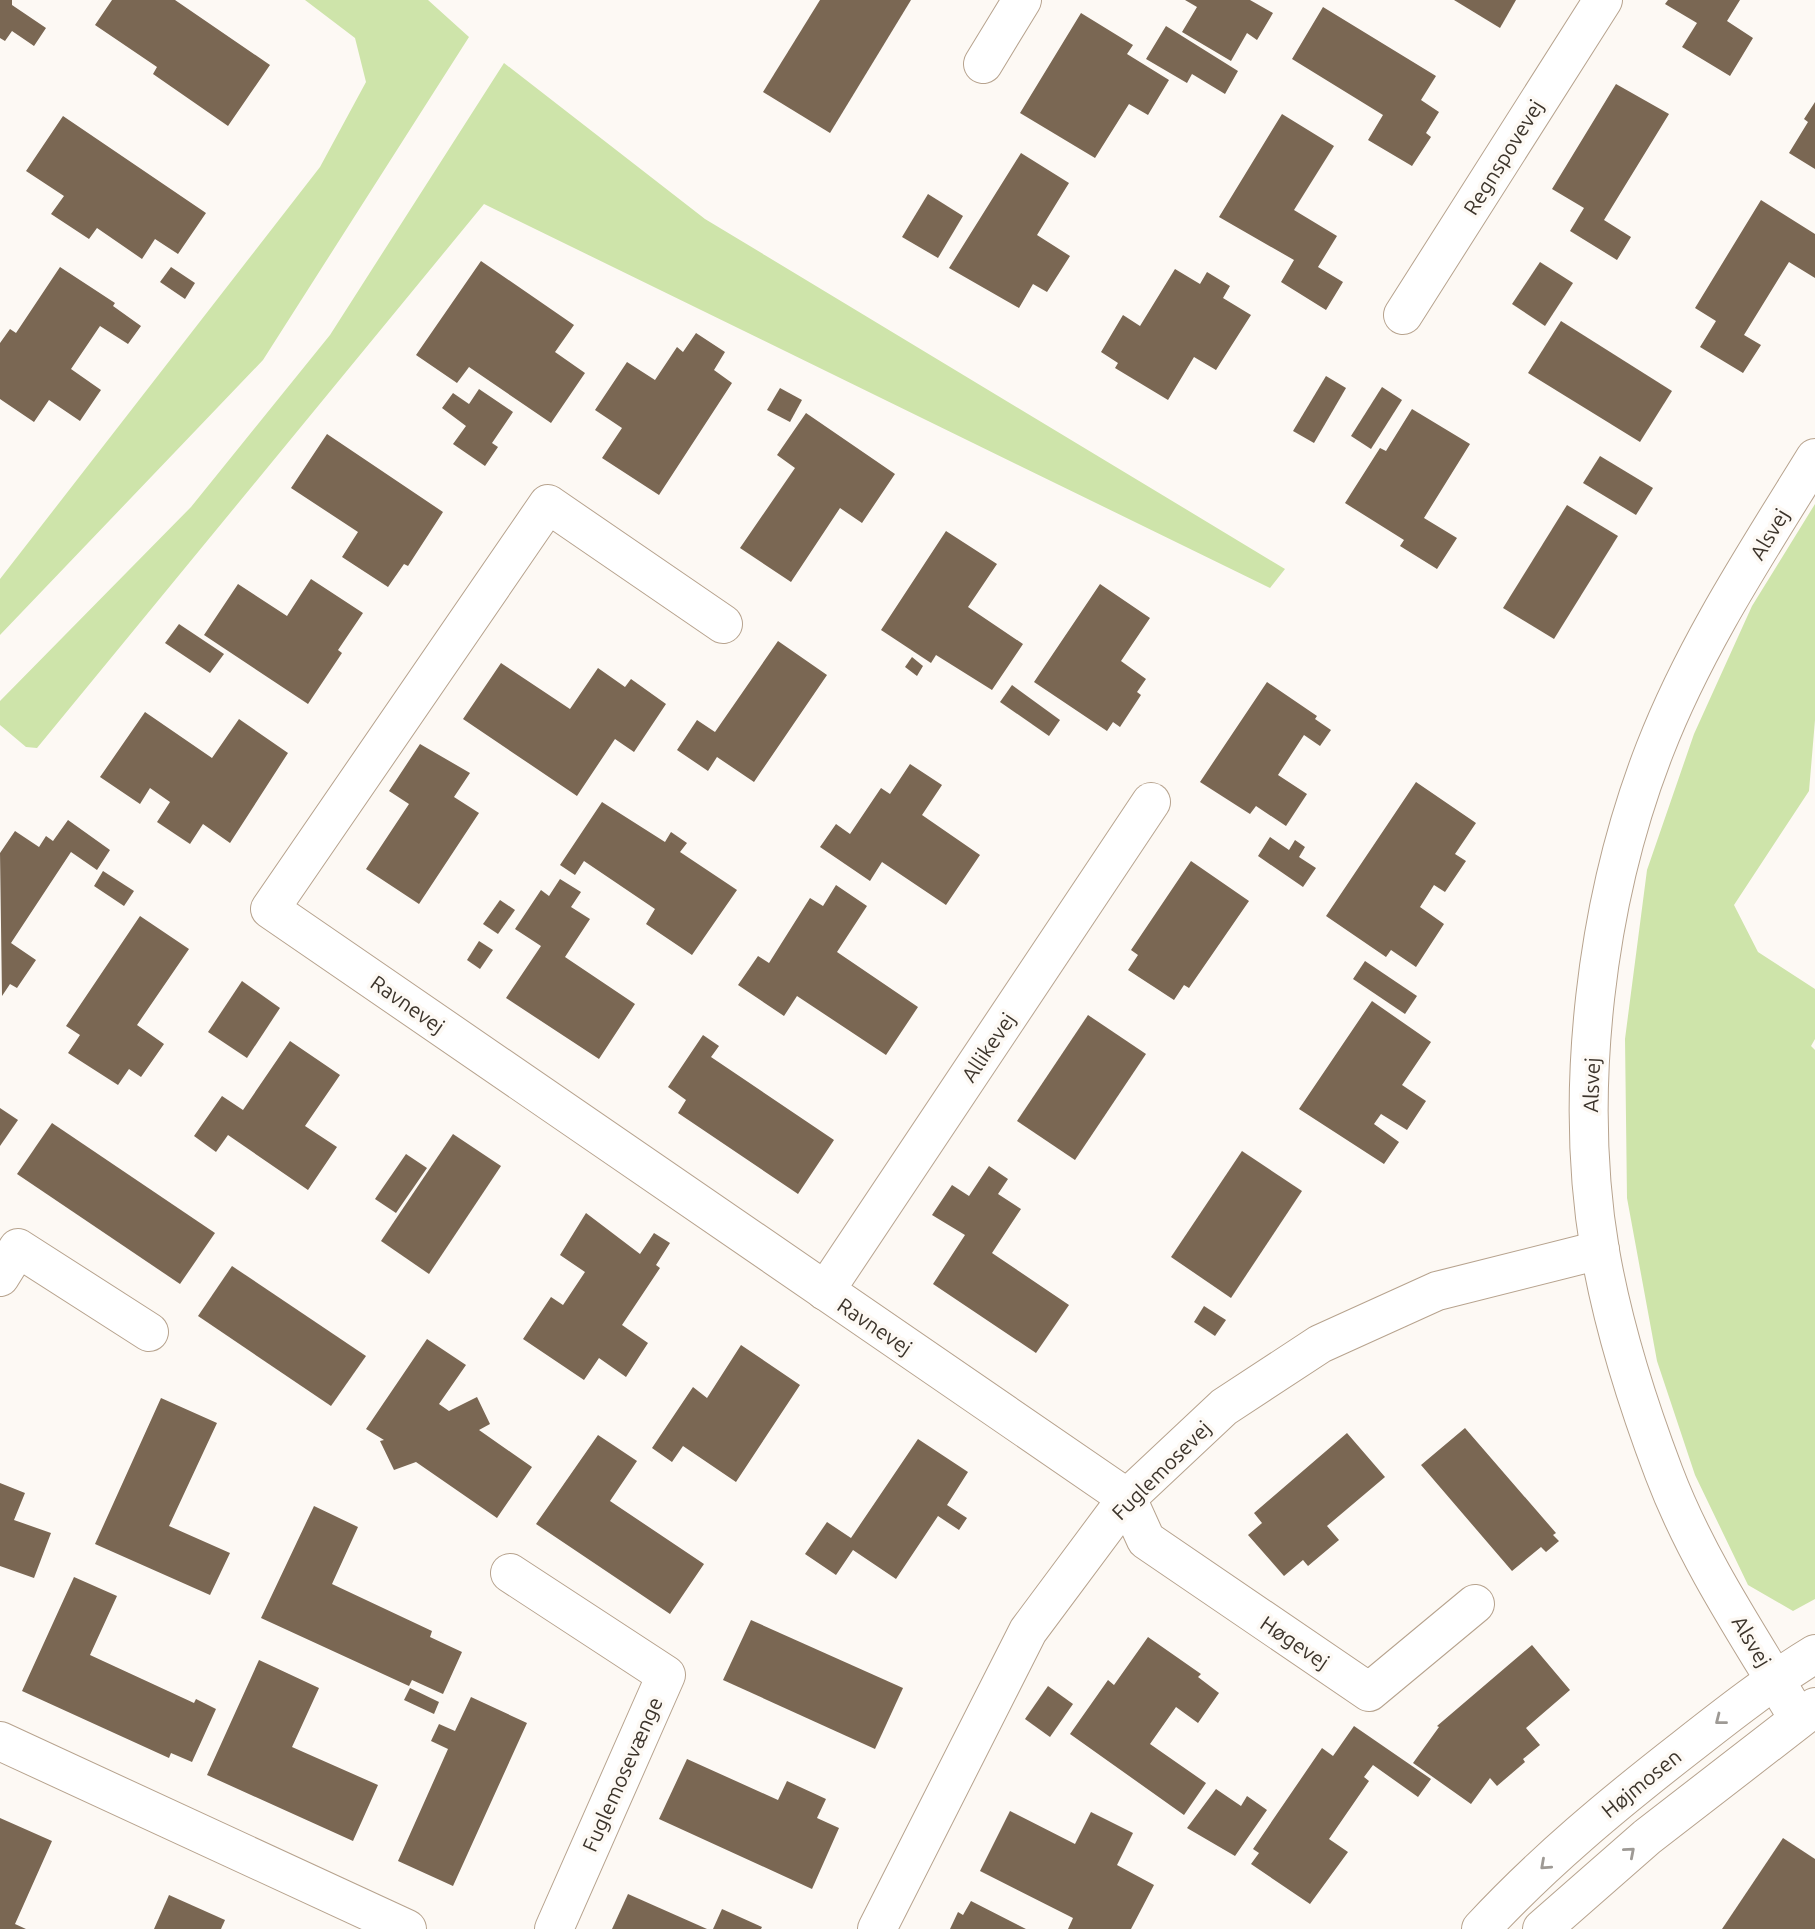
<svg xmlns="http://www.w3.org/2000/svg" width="1815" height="1929" viewBox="0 0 1815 1929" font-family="Ubuntu,sans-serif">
<rect width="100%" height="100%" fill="#fdf9f4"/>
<!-- green -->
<g fill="#cee4aa">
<path d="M305,0H428L469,37L263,360L0,635V579L320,167L366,82L355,38Z"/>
<path d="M504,63L705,219L1285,569L1270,588L484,204L37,748L26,747L0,725V701L191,507L330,335Z"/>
<path d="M1815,504V720L1809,791L1734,905L1758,952L1815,989V1039L1811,1046L1815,1050V1599L1793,1611L1748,1585L1695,1475L1657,1361L1627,1198L1625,1039L1647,870L1694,734L1752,606Z"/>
</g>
<!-- building -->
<g fill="#7a6753">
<path d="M0,0H12V5L46,28L34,46L12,31L5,41L0,38Z"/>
<path d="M112,0H175L270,65L228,126L153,74L157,67L95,25Z"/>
<path d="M820,0H911L830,133L763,92Z"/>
<path d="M1185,0H1250L1273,13L1257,40L1247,33L1231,61L1182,32L1197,7Z"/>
<path d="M1454,0H1516L1500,28Z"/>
<path d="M1668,0H1740L1727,21L1753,38L1730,76L1682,47L1697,23L1665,4Z"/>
<path d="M1323,7L1436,76L1421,100L1439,112L1426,133L1431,137L1412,166L1368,140L1383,115L1292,59Z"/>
<path d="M1081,13L1133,45L1127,54L1169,80L1148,115L1129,104L1095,158L1020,113Z"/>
<path d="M1166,26L1238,71L1225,94L1192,74L1187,83L1146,59Z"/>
<path d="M1616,84L1669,114L1604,220L1631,237L1617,260L1570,231L1584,208L1552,189Z"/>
<path d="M1815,102V169L1789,153L1808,122L1804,119Z"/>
<path d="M1282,114L1334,146L1294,210L1337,236L1318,267L1343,282L1326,310L1281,282L1294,260L1219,217Z"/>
<path d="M63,116L206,213L178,254L155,239L142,259L97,228L89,239L51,214L64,196L26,171Z"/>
<path d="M1021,153L1069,183L1037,235L1070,256L1047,292L1033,284L1019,308L949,268Z"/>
<path d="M928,194L963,216L938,258L902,237Z"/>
<path d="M1761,200L1815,234V278L1789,262L1744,335L1761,345L1743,373L1700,347L1716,321L1695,308Z"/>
<path d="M481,261L574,325L555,352L585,373L551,423L469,367L457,383L416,355Z"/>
<path d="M1540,262L1573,283L1545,326L1512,304Z"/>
<path d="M60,267L115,303L113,306L141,326L128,344L100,326L71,369L101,390L80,421L49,400L34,422L0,399V343L10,329L16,333Z"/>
<path d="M171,267L195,283L185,299L160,282Z"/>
<path d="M1175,269L1200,284L1207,272L1230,286L1223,298L1251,315L1216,370L1194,357L1168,400L1115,368L1118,363L1101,352L1123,315L1140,326Z"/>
<path d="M1561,321L1672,391L1640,442L1528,373Z"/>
<path d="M696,333L725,352L714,370L732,383L659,495L602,458L622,428L595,410L627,362L655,380L677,347L683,352Z"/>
<path d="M1326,376L1346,388L1314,443L1293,431Z"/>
<path d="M1382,387L1402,400L1371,449L1351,436Z"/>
<path d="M780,388L802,400L790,422L767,410Z"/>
<path d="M479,389L513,412L492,443L498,447L485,466L453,444L466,426L442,408L453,393L469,404Z"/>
<path d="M1412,409L1470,444L1424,518L1457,538L1437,569L1400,546L1404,540L1345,503L1380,448L1386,451Z"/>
<path d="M806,413L895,474L862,523L840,508L791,582L740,548L795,468L777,455Z"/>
<path d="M327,434L443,512L408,566L404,564L388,587L342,557L358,532L291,488Z"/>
<path d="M1600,456L1653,488L1636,515L1583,483Z"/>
<path d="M1567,505L1618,536L1554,639L1503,608Z"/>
<path d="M946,531L997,564L968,607L1023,644L992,690L936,655L931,663L881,630Z"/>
<path d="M311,579L363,613L338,650L342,653L308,704L204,635L238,584L287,616Z"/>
<path d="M1100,584L1150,618L1121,661L1146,679L1137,692L1141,695L1120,727L1113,722L1107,731L1034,682Z"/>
<path d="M179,624L224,654L210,673L165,643Z"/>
<path d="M778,641L827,675L754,782L717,757L708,771L677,750L697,720L715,732Z"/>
<path d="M912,657L923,666L917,676L905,667Z"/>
<path d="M501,663L570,709L598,668L625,687L631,679L666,704L634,752L615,739L577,796L463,719Z"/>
<path d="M1267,682L1317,716L1315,719L1331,730L1320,746L1304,735L1278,775L1307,794L1286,826L1256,806L1250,814L1200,782Z"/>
<path d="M1012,685L1060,720L1049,736L1000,702Z"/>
<path d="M145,712L212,758L239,719L288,753L230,843L203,824L190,844L157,822L170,802L150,788L140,804L100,777Z"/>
<path d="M420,744L470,773L454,797L479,813L419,904L366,869L409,804L389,791Z"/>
<path d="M910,764L942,785L922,815L980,855L946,905L882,862L870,881L820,847L836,824L850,834L881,788L890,794Z"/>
<path d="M1416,782L1476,823L1455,854L1466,861L1445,892L1434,885L1420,907L1444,924L1416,967L1391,950L1386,957L1326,916Z"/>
<path d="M602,802L665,842L671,832L687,843L680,852L737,890L692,955L646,924L655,909L584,861L575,875L560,865Z"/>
<path d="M68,820L110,850L97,870L71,852L11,943L36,960L17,988L10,984L2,996L0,853L15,831L39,847L46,836L53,841Z"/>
<path d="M1270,837L1289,850L1295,840L1305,847L1299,857L1316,868L1303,887L1258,856Z"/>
<path d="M1191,861L1249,901L1189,988L1184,985L1174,1000L1128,970L1138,955L1131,950Z"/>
<path d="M103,871L134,891L124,906L94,886Z"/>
<path d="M560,879L581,892L571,907L590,919L565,957L635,1004L599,1059L506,998L541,946L515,929L541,890L549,896Z"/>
<path d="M836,885L867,906L837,952L918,1007L886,1055L797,996L784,1016L738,985L758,956L769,963L810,898L823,906Z"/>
<path d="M500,900L515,910L498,934L483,924Z"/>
<path d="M140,916L189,949L137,1025L164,1044L141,1077L129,1069L118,1085L68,1053L80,1035L66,1026Z"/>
<path d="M479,941L493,950L480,969L467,960Z"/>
<path d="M1365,961L1417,996L1405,1014L1353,979Z"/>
<path d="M242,981L280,1008L247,1058L208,1032Z"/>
<path d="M1372,1001L1431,1042L1402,1085L1426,1101L1407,1130L1381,1114L1374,1124L1399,1142L1384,1164L1299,1109Z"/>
<path d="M1088,1015L1146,1054L1075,1160L1017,1121Z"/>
<path d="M703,1035L719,1046L711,1057L834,1140L798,1194L678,1113L686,1100L668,1087Z"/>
<path d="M290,1041L340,1075L305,1126L337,1147L308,1190L228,1135L216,1152L194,1136L222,1096L243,1110Z"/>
<path d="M0,1108L18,1120L0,1146Z"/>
<path d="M52,1123L215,1233L180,1284L17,1174Z"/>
<path d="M453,1134L501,1166L429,1274L381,1241Z"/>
<path d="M1242,1151L1302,1191L1231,1298L1171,1257Z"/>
<path d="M406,1154L427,1168L396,1213L375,1199Z"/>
<path d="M989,1166L1008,1179L998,1194L1021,1209L992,1253L1069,1305L1036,1353L933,1284L965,1235L932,1215L952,1185L969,1196Z"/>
<path d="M586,1213L640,1254L654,1233L670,1243L656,1265L660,1268L622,1325L648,1343L626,1377L599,1358L584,1380L523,1339L551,1297L563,1305L585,1272L560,1255Z"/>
<path d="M232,1266L366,1356L331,1406L198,1316Z"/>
<path d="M1204,1306L1226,1320L1215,1336L1194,1322Z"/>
<path d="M427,1339L466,1365L439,1404L449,1411L477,1397L490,1424L479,1430L532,1467L497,1518L416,1462L394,1470L380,1441L384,1440L366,1429Z"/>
<path d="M741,1345L800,1385L736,1482L683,1446L672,1462L652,1448L693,1387L707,1398Z"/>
<path d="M161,1398L217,1423L169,1526L230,1553L210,1595L95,1544Z"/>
<path d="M1465,1428L1556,1533L1553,1535L1559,1541L1546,1552L1541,1547L1512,1571L1421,1465Z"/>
<path d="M1347,1433L1385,1477L1327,1526L1339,1540L1308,1566L1303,1560L1284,1576L1248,1535L1262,1523L1254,1513Z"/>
<path d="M598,1435L637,1461L610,1501L704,1564L670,1614L536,1524Z"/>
<path d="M918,1439L968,1472L947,1505L967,1518L959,1530L938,1516L896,1579L853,1550L836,1575L805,1554L827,1522L851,1538Z"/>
<path d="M0,1483L25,1493L14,1520L51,1533L34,1578L0,1566Z"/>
<path d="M314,1506L358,1527L332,1584L432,1631L430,1637L462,1652L443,1694L412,1680L409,1686L261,1618Z"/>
<path d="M74,1577L117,1596L90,1655L194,1703L196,1699L216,1709L192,1762L171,1753L169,1758L22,1691Z"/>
<path d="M751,1620L903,1688L875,1749L723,1680Z"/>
<path d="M1148,1637L1201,1674L1198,1677L1219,1693L1198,1723L1176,1707L1150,1744L1206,1783L1184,1815L1070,1734L1108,1680L1114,1685Z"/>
<path d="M1532,1645L1570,1690L1526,1728L1540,1745L1523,1759L1525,1762L1497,1786L1490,1778L1471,1804L1413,1763L1439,1727L1437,1726Z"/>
<path d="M259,1660L319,1688L292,1747L378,1785L353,1841L207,1775Z"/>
<path d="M1048,1686L1073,1704L1050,1737L1025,1719Z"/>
<path d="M410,1688L439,1702L434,1714L404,1700Z"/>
<path d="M471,1697L527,1723L453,1886L398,1861L448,1749L431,1741L439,1724L455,1731Z"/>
<path d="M1354,1726L1431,1779L1418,1797L1373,1765L1364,1777L1369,1781L1329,1839L1348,1852L1310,1904L1251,1864L1259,1853L1253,1849L1322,1748L1333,1756Z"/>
<path d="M687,1759L778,1800L787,1781L826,1799L817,1818L839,1828L812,1889L659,1819Z"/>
<path d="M1216,1789L1241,1806L1247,1796L1267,1810L1235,1856L1187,1828Z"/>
<path d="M1010,1811L1075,1844L1091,1812L1133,1833L1117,1865L1154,1885L1131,1929H1068L1073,1918L980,1871Z"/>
<path d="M0,1818L52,1841L15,1924L26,1929H0Z"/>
<path d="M1783,1838L1815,1859V1929H1722Z"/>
<path d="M628,1894L707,1929H612Z"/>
<path d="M169,1895L225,1920L221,1929H154Z"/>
<path d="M971,1901L1026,1929H950L958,1912L963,1915Z"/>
<path d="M722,1909L762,1927L761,1929H713Z"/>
</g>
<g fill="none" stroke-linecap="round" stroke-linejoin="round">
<defs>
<g id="minor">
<path d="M983,64L1022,0"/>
<path d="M1403,315L1603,0"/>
<path d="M723,624L548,504L270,909L1127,1498L1146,1540L1369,1692L1475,1604"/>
<path d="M0,1277L18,1248L149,1332"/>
<path d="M825,1291L1151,802"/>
<path d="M510,1573L666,1675L554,1929"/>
<path d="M0,1741L407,1929"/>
<path d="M877,1929L1028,1631L1127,1498L1224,1407L1320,1344L1437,1291L1600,1250"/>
</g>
<g id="tertiary">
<path d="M1798,1718C1750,1638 1697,1560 1664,1473C1637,1402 1613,1326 1600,1251C1573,1091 1596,900 1655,749C1695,646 1757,552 1815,458"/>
<path d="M1481,1929C1543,1862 1613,1804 1685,1748C1727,1715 1769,1682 1815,1654"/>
<path d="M1542,1929L1647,1837L1815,1707"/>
</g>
</defs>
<!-- minor casing -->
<use href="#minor" stroke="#b7a38e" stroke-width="40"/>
<!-- tertiary casing -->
<use href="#tertiary" stroke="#b7a38e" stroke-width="40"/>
<!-- minor -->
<use href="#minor" stroke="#fff" stroke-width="38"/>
<!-- tertiary -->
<use href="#tertiary" stroke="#fff" stroke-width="38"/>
</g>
<!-- one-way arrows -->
<defs><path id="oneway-chevron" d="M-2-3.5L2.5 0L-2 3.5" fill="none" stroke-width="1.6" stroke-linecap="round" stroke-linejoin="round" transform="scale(1.75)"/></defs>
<g stroke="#9e9a95">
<use href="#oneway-chevron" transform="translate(1720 1720) rotate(142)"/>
<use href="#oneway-chevron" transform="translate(1630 1852) rotate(-41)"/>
<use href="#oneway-chevron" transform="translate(1545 1865) rotate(138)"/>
</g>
<g text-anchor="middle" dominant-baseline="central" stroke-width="7" stroke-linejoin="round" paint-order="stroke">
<!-- street labels -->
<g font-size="21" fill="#3c342b" stroke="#fdf9f4">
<text transform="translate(1503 157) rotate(-58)">Regnspovevej</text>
<text transform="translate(1769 534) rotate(-59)">Alsvej</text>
<text transform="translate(408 1004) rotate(35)">Ravnevej</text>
<text transform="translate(988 1047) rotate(-56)">Allikevej</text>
<text transform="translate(1591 1085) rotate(-88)">Alsvej</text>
<text transform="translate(875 1326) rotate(34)">Ravnevej</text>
<text transform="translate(1161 1470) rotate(-45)">Fuglemosevej</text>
<text transform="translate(1752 1641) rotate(59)">Alsvej</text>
<text transform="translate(1295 1642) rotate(34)">Høgevej</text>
<text transform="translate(622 1774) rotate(-66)">Fuglemosevænge</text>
<text transform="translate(1641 1783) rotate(-39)">Højmosen</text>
</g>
</g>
</svg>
